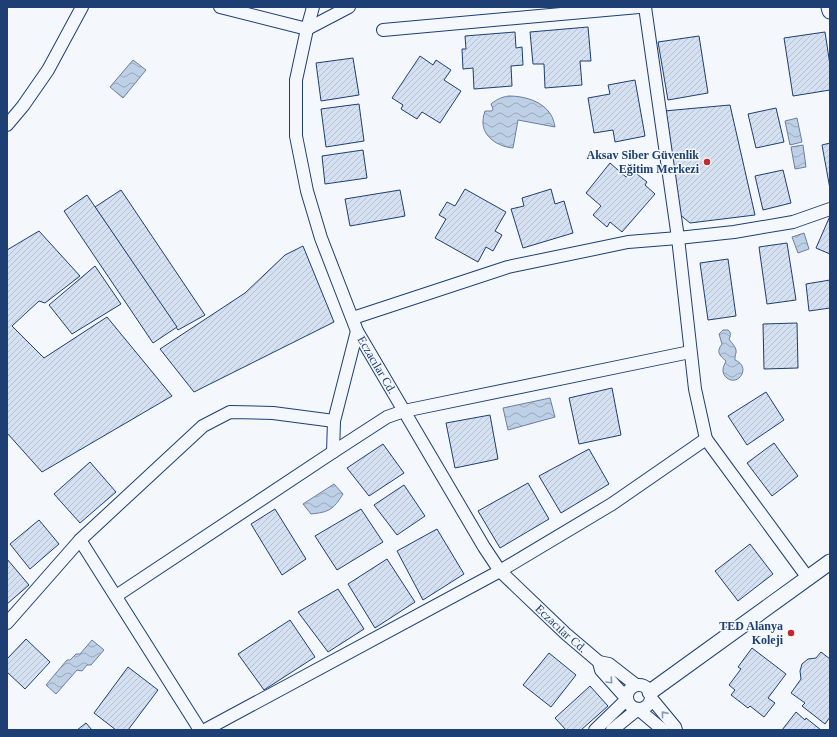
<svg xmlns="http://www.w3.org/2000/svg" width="837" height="737" viewBox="0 0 837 737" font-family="Georgia,serif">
<defs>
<pattern id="water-waves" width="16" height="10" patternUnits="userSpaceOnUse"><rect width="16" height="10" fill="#bed0e5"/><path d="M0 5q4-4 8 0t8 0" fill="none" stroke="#9aaabe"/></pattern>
<pattern id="building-hatch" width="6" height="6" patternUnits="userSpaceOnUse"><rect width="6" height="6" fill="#d5e0f0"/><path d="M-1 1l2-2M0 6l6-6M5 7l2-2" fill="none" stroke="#b6c1d1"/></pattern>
</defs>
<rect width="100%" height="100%" fill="#f4f7fb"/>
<!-- water -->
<g fill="url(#water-waves)" stroke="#687fa3">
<path d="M133,60L146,70L123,98L110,87Z"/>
<path d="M509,96C524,96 543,101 551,115C553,118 554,122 555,127L518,120L513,148C499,147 482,137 483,121C483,118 484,114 485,111H492L493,109L491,104C497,99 502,97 509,96Z"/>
<path d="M797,118L802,142L790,145L785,121Z"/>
<path d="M803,145L806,167L795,169L791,147Z"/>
<path d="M804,233L809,249L798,253L792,237Z"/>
<path d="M723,330H728C731,332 731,336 729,339C732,344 737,347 736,353C735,355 735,358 735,360C752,367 738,387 727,378C724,376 723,373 723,370C723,366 725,364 726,361C719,355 716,352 722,344L719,334Z"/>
<path d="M550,398L555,417L508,430L503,408Z"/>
<path d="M334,484L343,494C333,510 329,512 311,514L303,504Z"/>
<path d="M92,640L104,650L91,665H87L82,671L77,670L56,694L46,685L67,660H70L76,654H80Z"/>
</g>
<!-- building -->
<g fill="url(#building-hatch)" stroke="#1d3f73">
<path d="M588,27L591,61H580L582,85L545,88L544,64H533L530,32Z"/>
<path d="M515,32L516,48L522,47L523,65L511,66L512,86L474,89L473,68L463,69L462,49H466L465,36Z"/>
<path d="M825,32L830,65V90L793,96L784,38Z"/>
<path d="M699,36L708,93L668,100L658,42Z"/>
<path d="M420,56L433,65L436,60L451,70L444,80L461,91L440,123L422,112L417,119L401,109L403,105L392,98Z"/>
<path d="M353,58L359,95L321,101L316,63Z"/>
<path d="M635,80L645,136L615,142L613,130L594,133L588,98L610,94L608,85Z"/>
<path d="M359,104L364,141L326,147L321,109Z"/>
<path d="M730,105L755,215L690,223L678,213L664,111Z"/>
<path d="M776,108L784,142L756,148L748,114Z"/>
<path d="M830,143V189L822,145Z"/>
<path d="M363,150L367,178L325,184L322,156Z"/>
<path d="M610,163L626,177L632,170L647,182L645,185L655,194L622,232L610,222L607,227L593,215L601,206L586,193Z"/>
<path d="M783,170L791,203L763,210L755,176Z"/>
<path d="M465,189L506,212L495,231L502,235L493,251L486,247L478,262L435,238L446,219L439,215L447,202L455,206Z"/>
<path d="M551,189L555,204L564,201L573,233L523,248L511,209L524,206L522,198Z"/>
<path d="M121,190L205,315L178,330L95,207Z"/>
<path d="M400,190L405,216L350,226L345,199Z"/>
<path d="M87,195L177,327L153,343L64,211Z"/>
<path d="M830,216V254L816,248Z"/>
<path d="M39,231L80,276L45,303L39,301L12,326L44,358L107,317L172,396L42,472L7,433V250Z"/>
<path d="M787,243L796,300L767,304L759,247Z"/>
<path d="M303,246L334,322L194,392L160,349L245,293L285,255Z"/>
<path d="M728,259L736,316L708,320L700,263Z"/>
<path d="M95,266L121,304L72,334L49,305Z"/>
<path d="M830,280V308L809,311L806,284Z"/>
<path d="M797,323L798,368L764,369L763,324Z"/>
<path d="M612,388L621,435L579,444L569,398Z"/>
<path d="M766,392L784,420L747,445L728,416Z"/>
<path d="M490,415L498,459L455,468L446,423Z"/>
<path d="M774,443L798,476L772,496L747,463Z"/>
<path d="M383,444L404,473L369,496L347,468Z"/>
<path d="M589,449L609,484L561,513L539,476Z"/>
<path d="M90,462L116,492L80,523L54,494Z"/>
<path d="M528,483L549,519L500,548L478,511Z"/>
<path d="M404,485L425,516L397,535L374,505Z"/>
<path d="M275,509L306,559L282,575L251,524Z"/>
<path d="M361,509L383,542L337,570L315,536Z"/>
<path d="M39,520L59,544L30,569L10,544Z"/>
<path d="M437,529L464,574L423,600L397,551Z"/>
<path d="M750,544L773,574L738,601L715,571Z"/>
<path d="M7,559L29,585L7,604Z"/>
<path d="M387,559L415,602L375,628L348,584Z"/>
<path d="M338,589L364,629L328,652L298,612Z"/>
<path d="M290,620L315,657L264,690L238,654Z"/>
<path d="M26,639L50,662L25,689L7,672V659Z"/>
<path d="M752,648L786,674L768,698L775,703L764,717L750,706L748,708L731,695L735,690L729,685L741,669L738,667Z"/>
<path d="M821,652L830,659V717L825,724L802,706L805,703L791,693L801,679L800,671L802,664L808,659L816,658Z"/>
<path d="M549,653L576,675L551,707L523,685Z"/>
<path d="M128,667L158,690L128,730H116L94,713Z"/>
<path d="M590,686L608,706L581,730H566L555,718Z"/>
<path d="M796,712L805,720L806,718L821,730H782Z"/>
<path d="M86,723L92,730H77Z"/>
</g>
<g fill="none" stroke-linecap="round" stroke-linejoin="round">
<defs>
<g id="minor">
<path d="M220,7L307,29L349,7"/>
<path id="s1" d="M313,7L307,29L296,80V136L307,191L321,238L357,331L484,547L500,571L566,634L599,662"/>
<path d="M645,7L678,238L695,389L706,439L808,578"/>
<path d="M383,30L639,7"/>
<path d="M7,125L23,106L48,70L82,7"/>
<path d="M353,318L508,267L628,242L678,238L734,232L793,222L830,209"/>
<path d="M333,452L334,421L357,331"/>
<path d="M80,540L200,730"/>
<path d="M116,596L333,452L387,417L404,411L690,352"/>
<path d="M7,623L80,540L203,426L230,412L273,413L334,421"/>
<circle cx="639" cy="697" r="12"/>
<path d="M651,698L675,727L676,730"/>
<path d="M205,730L500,571L612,504L706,439"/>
<path d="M595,730L627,699L601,670L599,662L609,664L636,685"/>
<path d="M612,730L638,709L663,730"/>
</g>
<g id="tertiary">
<path d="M829,7L830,11"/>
<path d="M650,692L830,562"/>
</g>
</defs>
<!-- minor casing -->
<use href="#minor" stroke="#1d3f73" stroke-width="14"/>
<!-- tertiary casing -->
<use href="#tertiary" stroke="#1d3f73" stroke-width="17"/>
<!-- minor -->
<use href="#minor" stroke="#f4f7fb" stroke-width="12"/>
<!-- tertiary -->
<use href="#tertiary" stroke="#f4f7fb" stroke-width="15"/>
</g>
<!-- one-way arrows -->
<defs><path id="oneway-chevron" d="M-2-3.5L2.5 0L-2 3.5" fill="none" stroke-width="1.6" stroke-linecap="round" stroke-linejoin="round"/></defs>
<g stroke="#889bb7">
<use href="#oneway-chevron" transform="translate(610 681) rotate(47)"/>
<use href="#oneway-chevron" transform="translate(664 714) rotate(-129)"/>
</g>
<!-- markers -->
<g fill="#c62828" stroke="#f4f7fb" stroke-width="1.5">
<circle cx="707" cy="162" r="4"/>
<circle cx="791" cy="633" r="4"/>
</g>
<g text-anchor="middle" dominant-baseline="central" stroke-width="3" stroke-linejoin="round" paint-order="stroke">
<!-- poi labels -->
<g font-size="12" font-weight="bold" fill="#1d3f73" stroke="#f4f7fb" text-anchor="end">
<text x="699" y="155">Aksav Siber Güvenlik<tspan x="699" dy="14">Eğitim Merkezi</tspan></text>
<text x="783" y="626">TED Alanya<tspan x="783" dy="14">Koleji</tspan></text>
</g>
<!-- street labels -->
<g font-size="12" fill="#1d3f73" stroke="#f4f7fb">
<text stroke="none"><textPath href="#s1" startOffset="375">Eczacılar Cd.</textPath></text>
<text stroke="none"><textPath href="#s1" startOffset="699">Eczacılar Cd.</textPath></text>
</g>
</g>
<!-- border -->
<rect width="837" height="737" fill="none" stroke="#1d3f73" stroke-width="16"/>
</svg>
